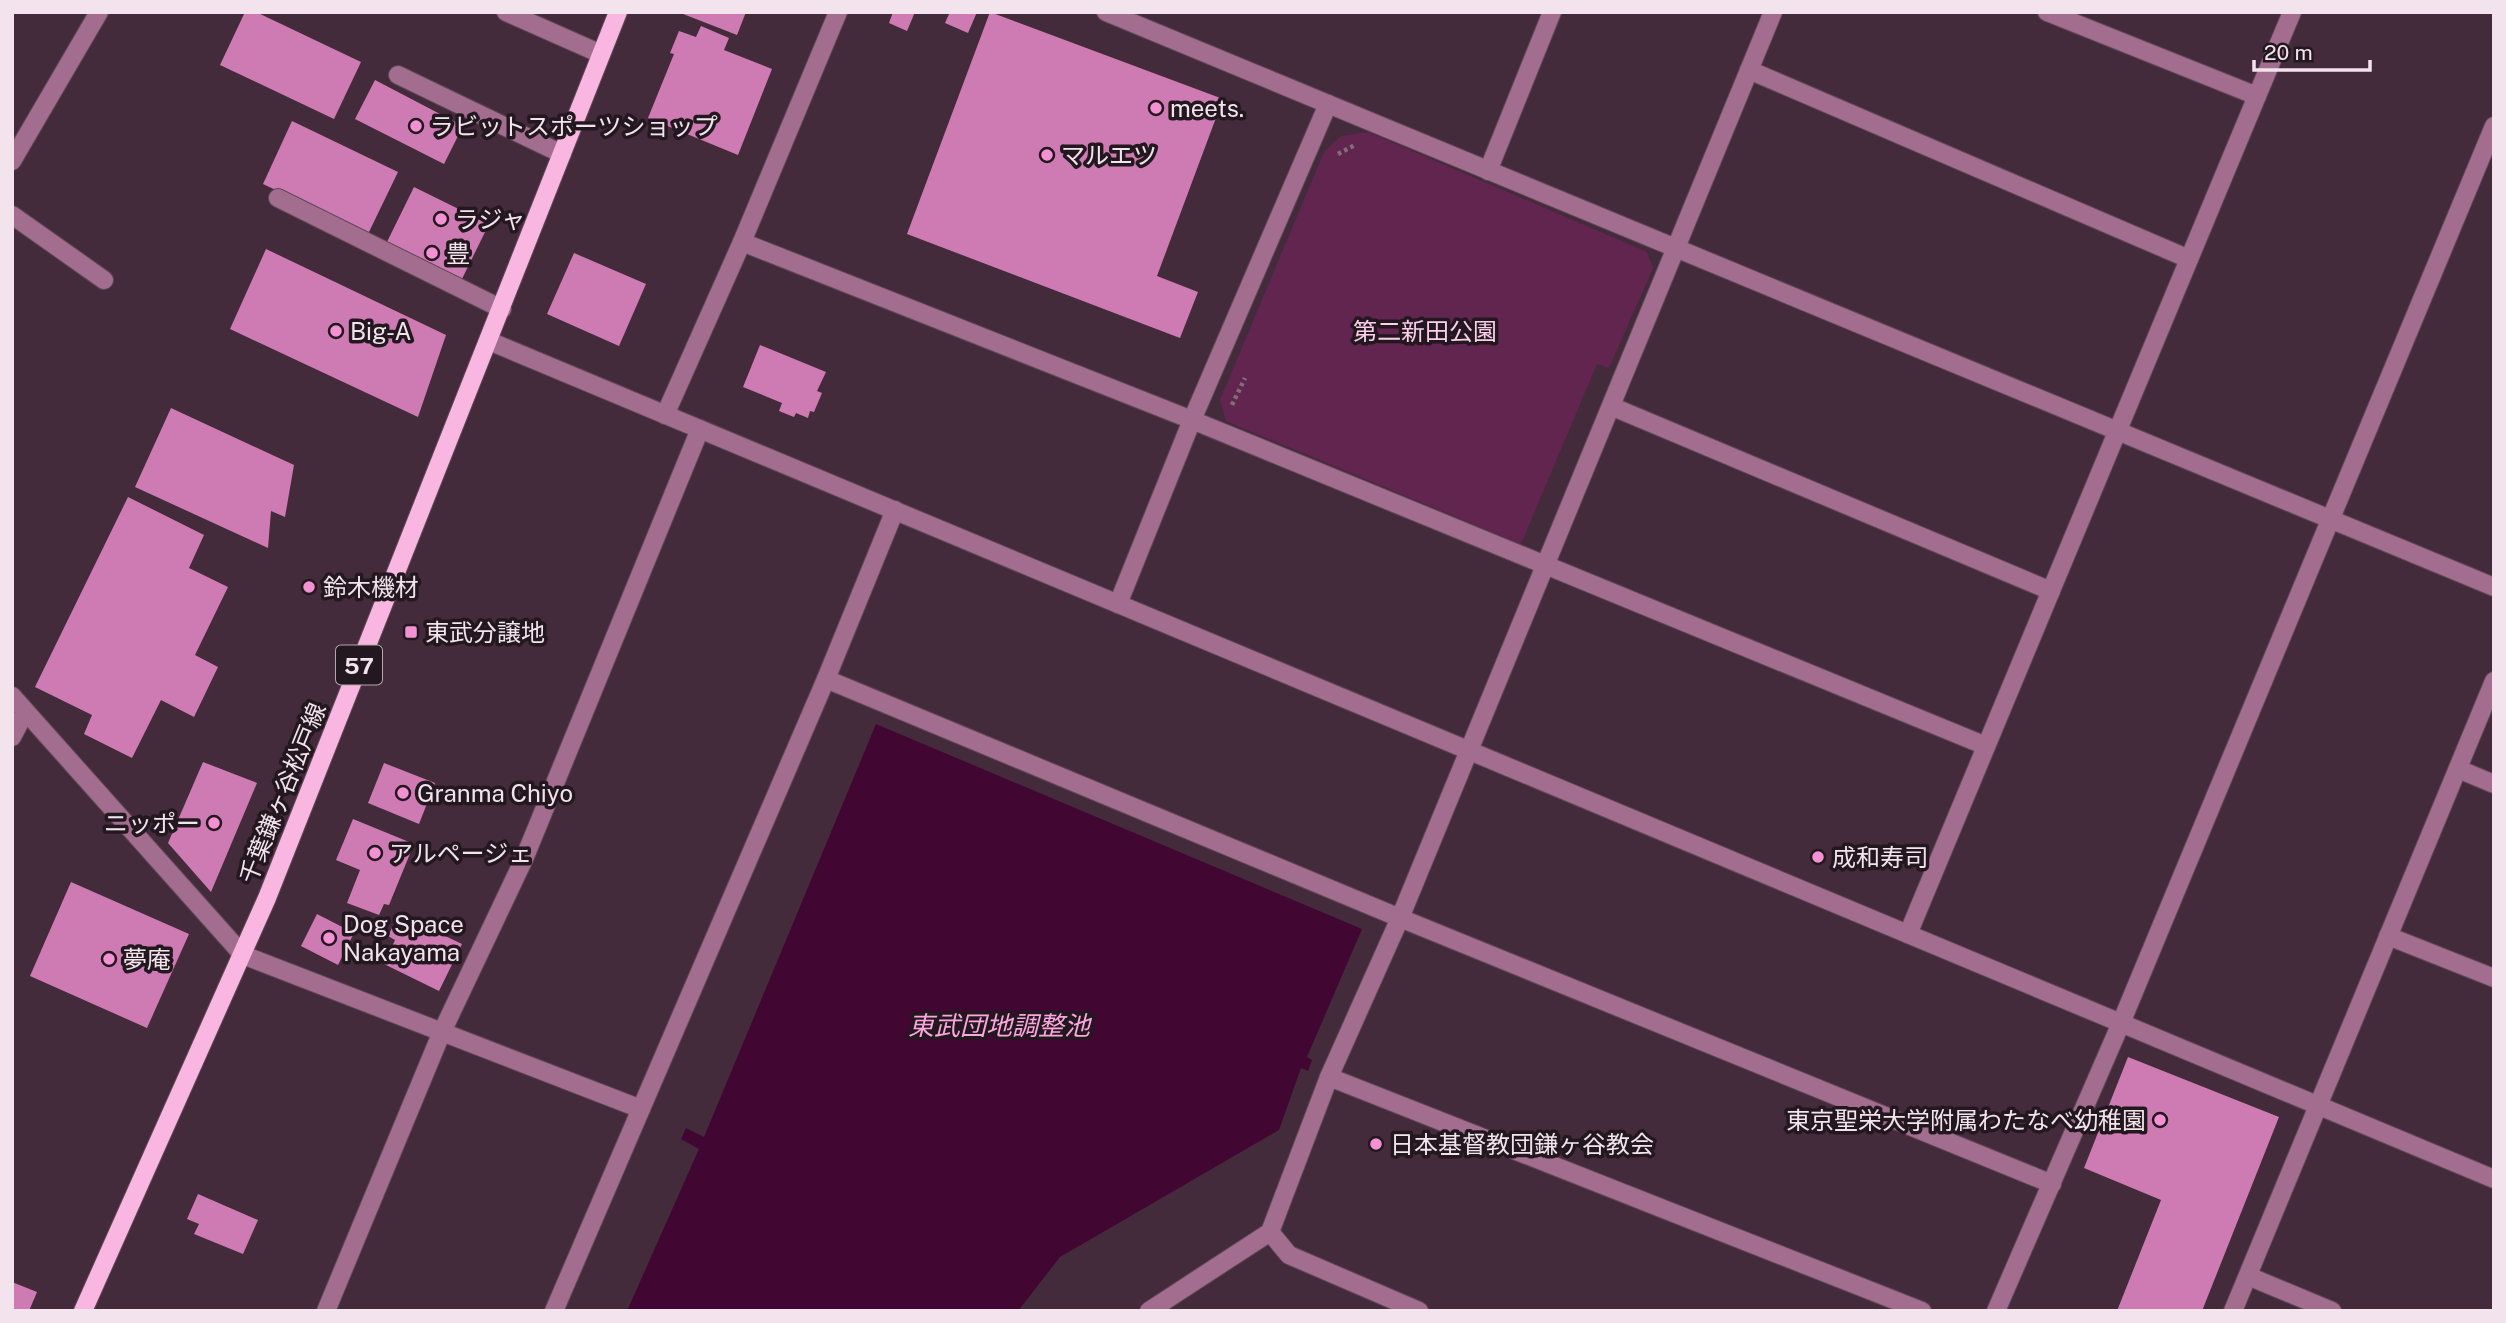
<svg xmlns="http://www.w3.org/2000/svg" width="2506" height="1323" viewBox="0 0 2506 1323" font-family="'Public Sans','Noto Sans JP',sans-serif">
<rect width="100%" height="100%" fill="#442b3b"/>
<!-- green -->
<path fill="#61254f" d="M1368,132L1647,252L1653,268L1609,368L1597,364L1521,544L1226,421L1220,400L1324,152L1341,136Z"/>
<!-- water -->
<path fill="#410732" d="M876,724L1362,929L1307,1057L1312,1060L1308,1071L1301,1068L1279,1130L1060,1257L1018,1311H627L699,1149L681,1139L686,1128L704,1137Z"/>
<!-- building -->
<g fill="#cf7bb3">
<path d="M245,12H256L361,62L334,119L220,65Z"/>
<path d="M678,12H746L737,35Z"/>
<path d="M893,12H915L907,31L889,23Z"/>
<path d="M950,12H977L968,33L945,23Z"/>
<path d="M990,12L1223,99L1157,276L1198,292L1180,338L907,234Z"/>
<path d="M701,26L729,38L724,50L772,69L738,155L648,118L674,54L670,53L679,31L696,37Z"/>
<path d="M375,80L463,126L444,164L355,119Z"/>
<path d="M292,121L398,172L368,234L263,184Z"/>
<path d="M414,187L489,224L460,283L385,246Z"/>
<path d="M266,249L446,335L418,417L230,329Z"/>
<path d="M574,253L646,284L619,346L547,314Z"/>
<path d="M760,345L826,372L817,391L822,393L814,412L810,411L808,418L796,413L794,417L779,411L782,403L743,387Z"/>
<path d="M171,408L294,465L285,517L271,511L268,548L135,487Z"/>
<path d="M128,497L204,535L189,568L228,587L195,655L218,667L194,717L161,700L132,758L84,734L92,715L35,687Z"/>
<path d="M203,762L257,783L211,892L168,843Z"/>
<path d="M384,763L435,783L419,824L368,803Z"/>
<path d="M353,819L414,844L389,905L384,904L379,915L347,903L360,870L336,860Z"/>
<path d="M71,882L189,934L147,1028L30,976Z"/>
<path d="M317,914L354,933L338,965L301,946Z"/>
<path d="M399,914L462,944L439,991L384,964L395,940L388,936Z"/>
<path d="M2128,1057L2279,1117L2202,1311H2117L2161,1200L2084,1168Z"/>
<path d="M198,1194L258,1220L243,1254L194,1234L199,1224L187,1219Z"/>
<path d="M12,1282L37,1292L29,1311H12Z"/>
</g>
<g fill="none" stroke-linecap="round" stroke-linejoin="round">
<defs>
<g id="minor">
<path d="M506,12L601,54"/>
<path d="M1106,12L2494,587"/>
<path d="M2047,12L2257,96"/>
<path d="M1749,70L2189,259"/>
<path d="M398,75L562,154"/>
<path d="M12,161L99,12"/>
<path d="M1488,171L1552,12"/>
<path d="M278,198L502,309"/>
<path d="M12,215L104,280"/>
<path d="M742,242L1192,420L1986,746"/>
<path d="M489,341L2494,1179"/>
<path d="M1613,407L2051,591"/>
<path d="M665,415L742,242L838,12"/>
<path d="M1118,604L1192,420L1328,104"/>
<path d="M826,679L1400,918L2052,1184"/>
<path d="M12,696L243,955L641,1109"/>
<path d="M12,737L25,712"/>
<path d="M2458,769L2494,784"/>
<path d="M1908,934L2292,12"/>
<path d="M2388,936L2494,978"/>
<path d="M1329,1077L1922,1311"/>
<path d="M1270,1232L1289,1255L1419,1311"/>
<path d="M2248,1276L2332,1311"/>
<path d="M326,1311L441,1034L524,859L700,429"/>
<path d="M554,1311L826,679L895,510"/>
<path d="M1149,1311L1270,1232L1329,1077L1400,918L1773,12"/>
<path d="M1996,1311L2121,1023L2494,126"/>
<path d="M2233,1311L2494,681"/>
</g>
<path id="major" d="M83,1311L267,898L618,12"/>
</defs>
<!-- minor casing -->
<use href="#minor" stroke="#604857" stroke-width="20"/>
<!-- major casing -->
<use href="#major" stroke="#604857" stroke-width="20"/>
<!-- path -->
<g stroke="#826d7a" stroke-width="4.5" stroke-dasharray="3.5 3.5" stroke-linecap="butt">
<path d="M1338,154L1355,145"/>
<path d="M1232,405L1245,378"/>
</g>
<!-- minor -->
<use href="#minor" stroke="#a36d90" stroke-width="18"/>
<!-- major -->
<use href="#major" stroke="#f9b6e0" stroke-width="18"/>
</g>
<!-- markers -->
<g fill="#f491d3" stroke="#23181f" stroke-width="2.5">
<circle cx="1156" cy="108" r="7"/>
<circle cx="416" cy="126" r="7"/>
<circle cx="1047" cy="155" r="7"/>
<circle cx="441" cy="219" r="7"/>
<circle cx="432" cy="253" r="7"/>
<circle cx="336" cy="331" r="7"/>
<circle cx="309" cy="587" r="7"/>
<rect x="404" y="625" width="14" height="14" rx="3.5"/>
<circle cx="403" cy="793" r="7"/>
<circle cx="214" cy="823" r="7"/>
<circle cx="375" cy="853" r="7"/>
<circle cx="1818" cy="857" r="7"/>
<circle cx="329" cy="938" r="7"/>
<circle cx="109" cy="959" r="7"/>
<circle cx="2160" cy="1120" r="7"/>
<circle cx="1376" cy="1144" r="7"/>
</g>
<g text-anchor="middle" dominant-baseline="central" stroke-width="7" stroke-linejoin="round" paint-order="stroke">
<!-- shield labels -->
<rect fill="#23181f" stroke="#b5a6af" stroke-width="2" x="336" y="645.5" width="46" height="39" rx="5"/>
<g font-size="23" font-weight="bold" fill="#f3e3ed">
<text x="359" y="665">57</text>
</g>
<!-- poi labels -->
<g font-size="24" fill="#f3e3ed" stroke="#23181f" text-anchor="start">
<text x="1170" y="108">meets.</text>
<text x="430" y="126">ラビットスポーツショップ</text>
<text x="1061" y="155">マルエツ</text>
<text x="455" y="219">ラジャ</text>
<text x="446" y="253">豊</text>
<text x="350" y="331">Big-A</text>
<text x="323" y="587">鈴木機材</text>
<text x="425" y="632">東武分譲地</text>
<text x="417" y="793">Granma Chiyo</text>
<text x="200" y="823" text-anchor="end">ニッポー</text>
<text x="389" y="853">アルページェ</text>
<text x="1832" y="857">成和寿司</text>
<text x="343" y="924">Dog Space<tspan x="343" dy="28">Nakayama</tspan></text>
<text x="123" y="959">夢庵</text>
<text x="2146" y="1120" text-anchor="end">東京聖栄大学附属わたなべ幼稚園</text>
<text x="1390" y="1144">日本基督教団鎌ヶ谷教会</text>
</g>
<!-- park labels -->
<g font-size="24" fill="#fbceea" stroke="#23181f">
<text x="1425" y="331">第二新田公園</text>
</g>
<!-- street labels -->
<g font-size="24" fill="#f3e3ed" stroke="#23181f">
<text transform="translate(282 793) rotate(-68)">千葉鎌ヶ谷松戸線</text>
</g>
<!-- water labels -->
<g font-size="26" font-style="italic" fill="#fca5de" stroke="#23181f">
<text x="999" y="1025">東武団地調整池</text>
</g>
</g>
<!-- border -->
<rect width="2506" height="1323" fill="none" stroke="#f3e3ed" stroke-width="28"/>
<!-- scale -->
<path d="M2254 60v10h116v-10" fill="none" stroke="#f3e3ed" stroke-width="3.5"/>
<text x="2264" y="60" font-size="21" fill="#f3e3ed" stroke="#23181f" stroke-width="5" paint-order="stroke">20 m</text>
</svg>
